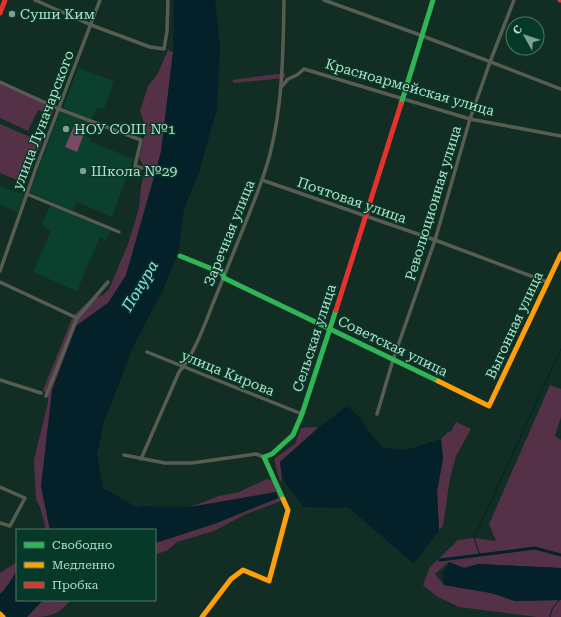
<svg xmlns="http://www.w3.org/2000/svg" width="561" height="617" viewBox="0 0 561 617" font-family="'Roboto Serif',serif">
<rect width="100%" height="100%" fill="#122d24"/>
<!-- built -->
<g fill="#0a402d">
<path d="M78,68L114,81L104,109L97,107L92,119L63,108Z"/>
<path d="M60,112L90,123L86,136L91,138L90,141L133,159L130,168L138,171L137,173L129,170L112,217L77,202L73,211L30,192Z"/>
<path d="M0,186L24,195L18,212L0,205Z"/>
<path d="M50,205L110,231L106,240L100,237L77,291L33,272L51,231L42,225Z"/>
</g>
<!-- green -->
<g fill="#553148">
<path d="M168,50L173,52L161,152L141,226L126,276L108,303L76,326L41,486L50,530H46L40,507L36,500L34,460L48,402V396L43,390L73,316L89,301L103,295L109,289L128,244L139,208L141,187L145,169L139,158L146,128L140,111L148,86L157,75Z"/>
<path d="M285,73V78L234,83L232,80Z"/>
<path d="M0,84L55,108L52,115L38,110L28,131L0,118Z"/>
<path d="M0,124L42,142L25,183L0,173Z"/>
<path d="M550,385L561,389V417L555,436L561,440V568L478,564L464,568L449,562L435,574L444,585L491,593L515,601L561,600V617H537L459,607L438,597L423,585L430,567L458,540L474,538L496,541L489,524Z"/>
<path d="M456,422L471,429L456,456L450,478L443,526L439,530L437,491L443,459L441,439L448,432L451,431Z"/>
<path d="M317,427V429L280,462L282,478L280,482L274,459L295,444L301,428Z"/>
<path d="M267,479L272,480L281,501L246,514L214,531L177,542L168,550L155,555V543L214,524L278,498L276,492L190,507L219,496L239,492Z"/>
<path d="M17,562C17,574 9,585 0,594V573Z"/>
<path d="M43,600H71C56,617 48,617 27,617Z"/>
</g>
<!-- forest -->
<path fill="#7b4968" d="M75,124L86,128L77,152L65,147Z"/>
<!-- water -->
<g fill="#042129">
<path d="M174,0H215L220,47L217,109L199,172L184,209L178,254L163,290L134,345L104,422L97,455L103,488L138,508L141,506L191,507L276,492L278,498L214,524L155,543V530H50L41,486L52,390L76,326L108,303L126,275L161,152L173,52Z"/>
<path d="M347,406L361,418L366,428L382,447L406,450L441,439L443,459L437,491L439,530L414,564L349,508L303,507L282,478L280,462L317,429Z"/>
<path d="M449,562L464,568L478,564L561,568V600L515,601L491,593L444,585L443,574Z"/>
<path d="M17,571V600H43L27,617H8L0,610V594L5,589Z"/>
</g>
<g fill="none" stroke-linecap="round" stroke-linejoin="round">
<!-- stream -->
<g stroke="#042129" stroke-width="1">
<path d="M480,555L474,538L561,349"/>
<path d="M550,617L552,609L561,598"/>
</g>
<!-- canal -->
<path stroke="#042129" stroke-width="3" d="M440,560L535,548L561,555"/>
<!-- street -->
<g stroke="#585d51" stroke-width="3.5">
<path d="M35,0L91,25L150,47L164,49L167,31L168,0"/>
<path d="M324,0L420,35L561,89"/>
<path d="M0,82L59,109L141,140L135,166L142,168"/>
<path d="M282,86L288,79L297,75L304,69L470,119L561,136"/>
<path d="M262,180L435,240L547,282"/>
<path d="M27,194L119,232"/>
<path d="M0,271L37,165L100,0"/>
<path d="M0,282L77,318"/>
<path d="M147,352L302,414"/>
<path d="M0,380L41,393"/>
<path d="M46,396L77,318L108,282"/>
<path d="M377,414L393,360L435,240L470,119L490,62L514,0"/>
<path d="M124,455L165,463H192L256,454L264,457"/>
<path d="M141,459L179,372C196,352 206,320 216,296C227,269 238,241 249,214C257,194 265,174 270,154C283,103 283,52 284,0"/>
<path d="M0,487L25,498L10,526L0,523"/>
</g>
<!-- fast -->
<g stroke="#30b455" stroke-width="5">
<path d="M401,104L433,0"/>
<path d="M180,256L222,273L224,278L438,381"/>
<path d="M283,499L264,457L272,454L293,435L302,414L336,310"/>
</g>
<!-- slow -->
<g stroke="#ff9f0a" stroke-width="5">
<path d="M438,381L489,406L561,254"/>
<path d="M0,614L3,617"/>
<path d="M202,617L231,579L243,570L269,581L288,510L283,499"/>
</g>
<!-- jam -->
<g stroke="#e5322d" stroke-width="5">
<path d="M560,0H561"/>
<path d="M0,13L5,0"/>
<path d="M336,310L401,104"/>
</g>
</g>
<!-- markers -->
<g fill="#7da191" stroke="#063927" stroke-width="1.5">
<circle cx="12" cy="14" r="4"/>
<circle cx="66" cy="129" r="4"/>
<circle cx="83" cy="171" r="4"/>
</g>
<g text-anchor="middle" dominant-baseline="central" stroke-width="3" stroke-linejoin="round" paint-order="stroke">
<!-- poi labels -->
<g font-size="14" fill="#b6dfcb" stroke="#063927" text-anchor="start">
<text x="20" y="14">Суши Ким</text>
<text x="74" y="129">НОУ СОШ №1</text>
<text x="91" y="171">Школа №29</text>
</g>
<!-- street labels -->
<g font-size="14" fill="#b6dfcb" stroke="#063927">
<text transform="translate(410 87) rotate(16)">Красноармейская улица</text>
<text transform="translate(43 120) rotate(-69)">улица Луначарского</text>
<text transform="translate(352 200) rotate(19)">Почтовая улица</text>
<text transform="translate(433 203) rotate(-73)">Революционная улица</text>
<text transform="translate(229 233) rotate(-68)">Заречная улица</text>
<text transform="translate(514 325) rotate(-65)">Выгонная улица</text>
<text transform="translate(314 338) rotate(-72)">Сельская улица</text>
<text transform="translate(393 346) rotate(26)">Советская улица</text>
<text transform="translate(228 373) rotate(22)">улица Кирова</text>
</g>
<!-- water labels -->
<g font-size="15" font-style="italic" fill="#9cdff8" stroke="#063927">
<text transform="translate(140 286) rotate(-59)">Понура</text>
</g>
</g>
<!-- legend -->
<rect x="16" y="529" width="140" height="72" fill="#063927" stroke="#4c7b69"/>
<rect x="24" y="542" width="20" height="6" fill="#30b455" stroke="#4c7b69"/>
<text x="52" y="549" font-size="12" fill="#b6dfcb">Свободно</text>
<rect x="24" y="562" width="20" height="6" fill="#ff9f0a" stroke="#4c7b69"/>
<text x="52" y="569" font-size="12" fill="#b6dfcb">Медленно</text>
<rect x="24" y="582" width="20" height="6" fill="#e5322d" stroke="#4c7b69"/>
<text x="52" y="589" font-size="12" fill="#b6dfcb">Пробка</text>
<!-- north arrow -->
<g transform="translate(525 36) rotate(309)"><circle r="19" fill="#063927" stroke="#4c7b69"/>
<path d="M0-3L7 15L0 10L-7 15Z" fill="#7da191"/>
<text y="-6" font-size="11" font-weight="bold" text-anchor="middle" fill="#b6dfcb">С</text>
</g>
</svg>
